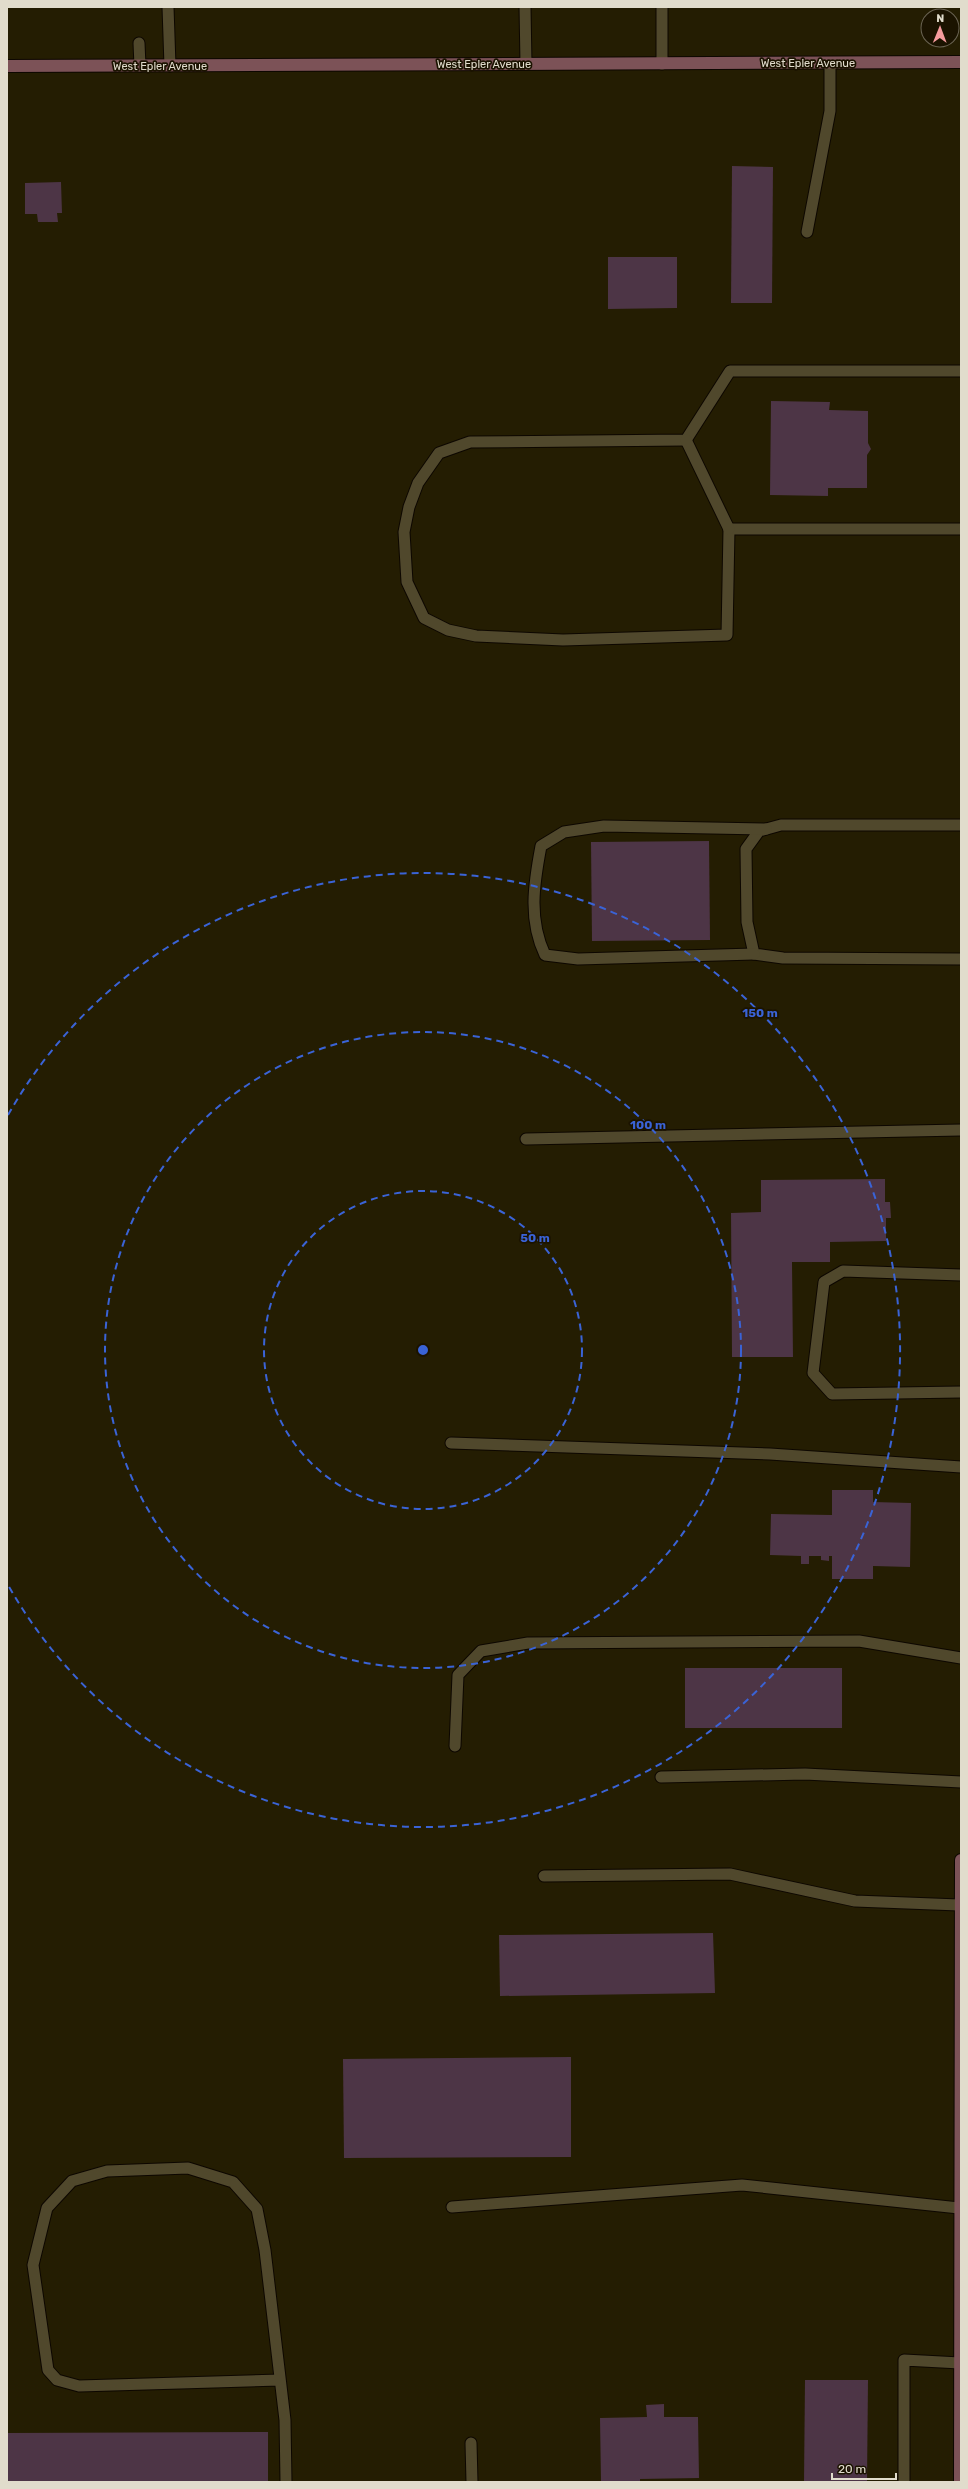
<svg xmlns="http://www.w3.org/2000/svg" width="968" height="2489" viewBox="0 0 968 2489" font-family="Rubik,sans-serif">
<rect width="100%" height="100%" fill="#241d02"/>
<!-- building -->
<g fill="#4d3546">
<path d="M732,166L773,167L772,303H731Z"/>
<path d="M61,182L62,213H57L58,222H38L37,214H25V183Z"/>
<path d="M608,257H677V308L608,309Z"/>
<path d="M771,401L830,402L829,410L868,411V443L871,449L867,455V488H828V496L770,495Z"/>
<path d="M709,841L710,940L592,941L591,842Z"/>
<path d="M885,1179V1202H890L891,1218H886V1241L830,1242V1262H792L793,1357H732L731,1213L761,1212V1180Z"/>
<path d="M832,1490H873V1502L911,1503L910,1567L873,1566V1579H832V1556H829V1561L821,1560V1556H809V1564H801V1556L770,1555L771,1514L832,1515Z"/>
<rect x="685" y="1668" width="157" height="60"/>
<path d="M713,1933L715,1993L500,1996L499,1935Z"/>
<path d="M571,2057V2157L344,2158L343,2059Z"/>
<path d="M805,2380H868L867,2482H804Z"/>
<path d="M664,2404V2417H698L699,2478L640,2479V2482H601L600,2418L647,2417L646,2405Z"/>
<path d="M268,2432V2482H7V2433Z"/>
</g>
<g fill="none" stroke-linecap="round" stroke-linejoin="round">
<defs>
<g id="lane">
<path d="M168,7L170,66"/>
<path d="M525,7L526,64"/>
<path d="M662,7V64"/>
<path d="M139,43L140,66"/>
<path d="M807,232L830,111V63"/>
<path d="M961,371H730L686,440L470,442L439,453L418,483L409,507L404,532L407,582L424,618L448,630L476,636L563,640L727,635L729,529H961"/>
<path d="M686,440L729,529"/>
<path d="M961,825H781L759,831L746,849L747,922L754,954L783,958L961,959"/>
<path d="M754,954L578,959L545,955C528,919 534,883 541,846L564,832L604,826L766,829"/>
<path d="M526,1139L961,1130"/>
<path d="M961,1275L843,1271L824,1282L813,1373L832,1394L961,1392"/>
<path d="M451,1443L770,1454L961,1467"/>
<path d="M455,1746L458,1675L481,1651L528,1643L859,1641L961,1658"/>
<path d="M661,1777L805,1774L961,1782"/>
<path d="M544,1876L730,1874L855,1901L959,1905"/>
<path d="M452,2207L742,2185L959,2208"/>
<path d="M280,2380L79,2386L57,2380L48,2370L33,2265L47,2208L72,2181L107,2171L188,2168L233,2182L257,2209L265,2250L285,2420L286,2482"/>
<path d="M471,2443L472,2482"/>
<path d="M904,2482V2360L960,2363"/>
</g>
<g id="secondary">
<path d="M7,66L961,62"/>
<path d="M960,2482L961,1860"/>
</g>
</defs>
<!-- lane casing -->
<use href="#lane" stroke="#0d0700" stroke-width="13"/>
<!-- secondary casing -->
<use href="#secondary" stroke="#0d0700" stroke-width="14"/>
<!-- lane -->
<use href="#lane" stroke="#50482c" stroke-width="11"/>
<!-- secondary -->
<use href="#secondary" stroke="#7c5257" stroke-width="12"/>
</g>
<!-- distance rings -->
<g fill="none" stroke="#3a63d6" stroke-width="2" stroke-dasharray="7 5">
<circle cx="423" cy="1350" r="159"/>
<circle cx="423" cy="1350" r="318"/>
<path d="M8 1115A477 477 0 1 1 8 1585"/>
</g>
<g text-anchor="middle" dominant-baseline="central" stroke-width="3.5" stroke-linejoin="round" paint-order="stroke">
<!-- street labels -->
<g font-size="11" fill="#e1dccc" stroke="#1b1300">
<text x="808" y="63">West Epler Avenue</text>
<text x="484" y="64">West Epler Avenue</text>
<text x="160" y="66">West Epler Avenue</text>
</g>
</g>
<circle cx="423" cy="1350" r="6" fill="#3a63d6" stroke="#1b1300" stroke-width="2"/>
<g font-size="12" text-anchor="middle" font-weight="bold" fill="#3a63d6" stroke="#1b1300" stroke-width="3.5" stroke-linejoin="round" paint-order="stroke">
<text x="760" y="1017">150 m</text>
<text x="648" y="1129">100 m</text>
<text x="535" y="1242">50 m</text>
</g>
<!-- border -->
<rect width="968" height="2489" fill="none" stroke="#e1dccc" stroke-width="16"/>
<!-- north arrow -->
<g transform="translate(940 28) rotate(1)"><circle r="19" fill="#1b1300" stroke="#6a6352"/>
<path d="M0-3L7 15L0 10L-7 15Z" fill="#f59b9d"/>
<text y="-6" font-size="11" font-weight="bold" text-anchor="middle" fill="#e1dccc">N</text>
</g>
<!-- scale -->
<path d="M832 2473v6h64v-6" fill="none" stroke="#e1dccc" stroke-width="2"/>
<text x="838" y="2473" font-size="12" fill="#e1dccc" stroke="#1b1300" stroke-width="3" paint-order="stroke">20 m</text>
</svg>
